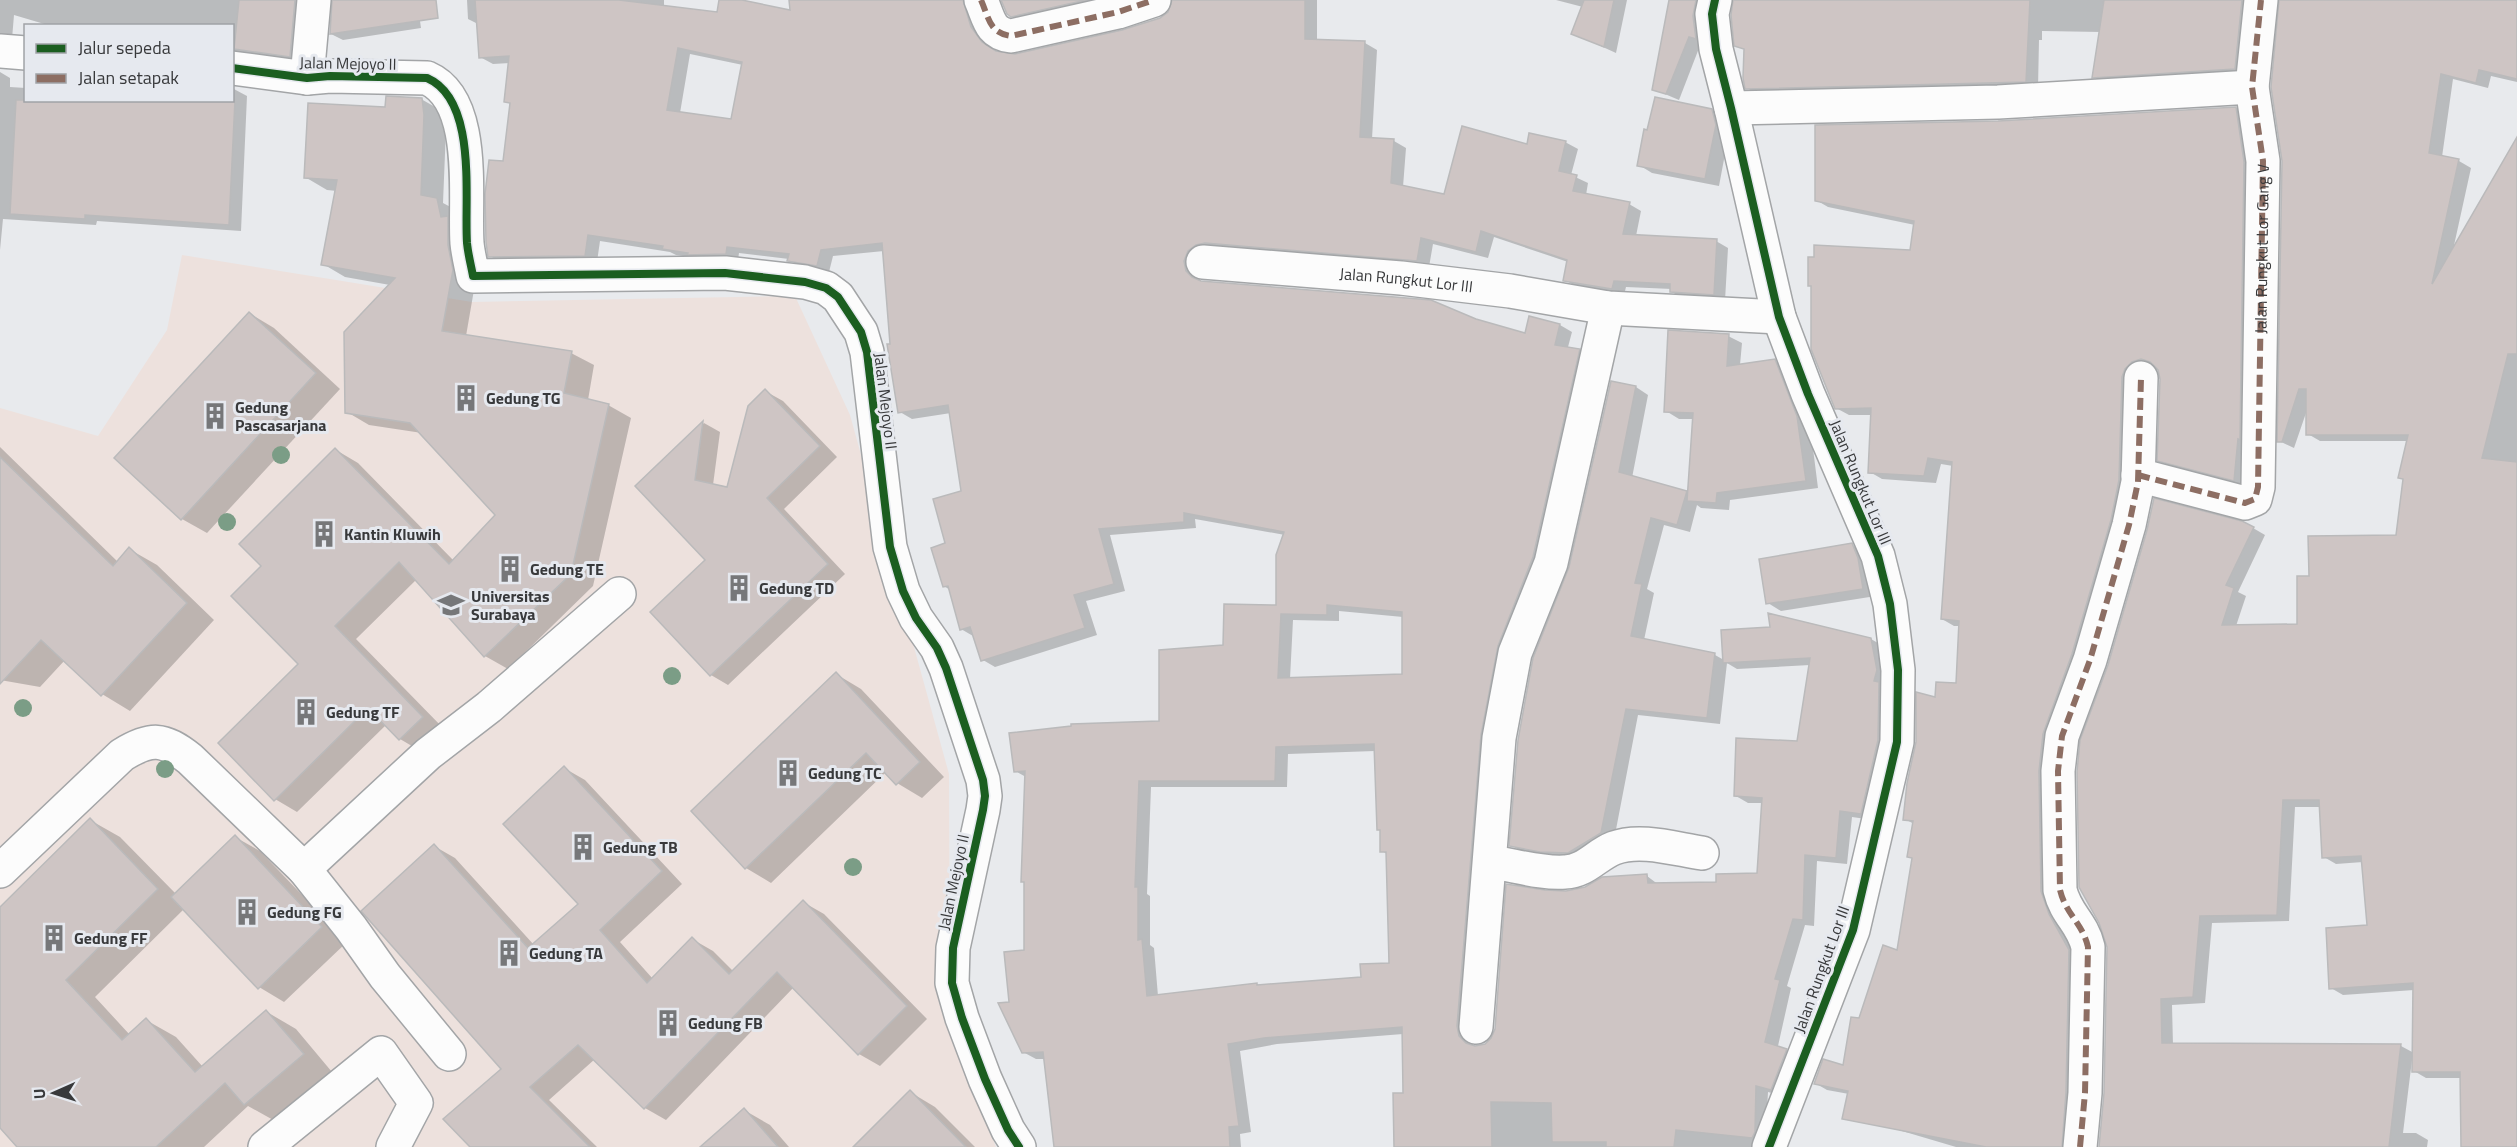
<svg xmlns="http://www.w3.org/2000/svg" width="2517" height="1147" viewBox="0 0 2517 1147" font-family="'Titillium Web',sans-serif">
<rect width="100%" height="100%" fill="#e8eaed"/>
<!-- education -->
<path fill="#ede1dd" d="M182,255L472,302L795,296L850,415L949,774L950,1027L996,1147H0V408L98,436L167,330Z"/>
<!-- shadow -->
<g fill="#0003" fill-rule="evenodd">
<path d="M0,0H309L302,63L232,61V26H51L14,15L12,39L0,44Z"/>
<path d="M334,0H417L421,28L343,40L331,34Z"/>
<path d="M467,0H664V7L718,13L721,0H734L792,11L791,0H976L983,35L991,48L997,53L1015,56L1123,32L1161,19L1170,13L1174,0H1317V41L1365,43L1377,50L1372,139L1394,141L1406,148L1403,187L1445,196L1528,146L1565,142L1578,149L1571,175L1588,183L1586,195L1629,204L1641,211L1636,236L1716,241L1728,248L1725,301L1684,299L1672,292V289L1626,287L1624,295L1577,287L1565,280L1568,262L1494,237L1488,258L1433,244L1429,267L1196,269L1201,282L1475,321L1526,335L1531,318L1560,325L1572,332L1568,347L1591,357L1509,653L1469,1033L1474,1047L1485,1045L1492,1039L1545,892H1566L1647,876L1659,885L1717,884L1758,875L1764,803H1748L1736,796L1799,743L1810,665L1737,669L1727,663L1720,724L1638,715L1614,840L1582,859L1524,853L1511,845L1571,568L1636,387L1648,395L1632,478L1689,493L1694,419H1679L1666,411L1728,336L1742,343L1740,365L1775,361L1788,368L1810,425L1818,488L1730,500L1729,510L1701,508L1697,505L1690,532L1664,525L1647,589L1654,593L1644,640L1715,655L1724,660L1871,639L1883,646L1888,678L1873,820L1852,817L1847,864L1817,861L1814,926L1805,925L1787,986L1791,988L1778,1046L1798,1057L1783,1096L1768,1092L1765,1147H1396L1404,1094L1403,1034L1277,1044L1240,1051L1251,1132L1240,1134L1241,1147H1078L1045,1059H1036L1023,1052L1010,1004L1025,952V883L1022,881L1026,777L1015,771L1161,722L1225,646L1277,606L1285,535L1195,519L1196,528L1110,535L1125,591L1086,601L1097,635L995,667L983,660L973,636L961,629L950,590L944,586L947,544L962,492L951,413L912,419L900,412L884,251L833,256L829,272L801,267L789,259L739,253L738,260L696,258L676,255L670,252L600,241L597,262L502,263L490,256L512,105L506,101L510,63L493,64L480,57L478,24L468,19ZM690,54L743,65L733,121L680,113ZM1339,611L1403,617L1404,675L1290,679L1293,620L1339,621ZM1375,751L1378,829L1382,831V851L1387,854L1391,964L1363,978L1260,986L1257,984L1158,996L1154,948L1150,945V896L1147,894L1151,787H1287L1288,754Z"/>
<path d="M1002,0H1126L1025,23L1008,13Z"/>
<path d="M1556,0H1627L1616,53L1572,33L1583,7Z"/>
<path d="M1670,0H1710L1701,43L1679,100L1653,89Z"/>
<path d="M1734,0H2256L2247,75L2106,84L2094,77L2101,32L2042,31V40H2039L2038,88L1759,95L1747,88L1746,50L1736,45Z"/>
<path d="M2281,0H2517V82L2491,76L2488,88L2453,79L2442,157L2459,161L2471,168L2453,250L2517,139V1147H2468L2461,1078H2426L2414,1071V1060H2412L2403,1133H2416L2428,1140L2427,1147H2100L2105,1094L2108,947L2100,922L2080,887L2253,528L2265,535L2238,592L2246,596L2236,626L2298,625L2310,577L2397,536L2404,480L2399,477L2408,441H2320L2308,434L2307,410L2294,448L2279,441L2283,161ZM2295,807H2321L2324,857L2336,864L2363,862L2368,926L2331,988L2343,995L2414,990V1053L2401,1046L2173,1045L2172,1005L2205,1003L2212,923L2289,921Z"/>
<path d="M0,72L10,78V87L26,88V100H232V88L247,96L241,231L97,221L96,225L3,219L0,250Z"/>
<path d="M421,99L444,112L446,129L443,203L460,212L475,284L466,336L571,353L594,365L588,400L608,405L631,418L593,586L508,669L485,656L417,579L356,639L445,730L422,752L400,739L386,725L297,812L275,799L300,664L263,566L336,450L358,463L454,561L498,515L422,433L369,425L347,412L390,285L345,277L323,264L337,191L327,190L305,177L387,109Z"/>
<path d="M2236,108L2248,115L2246,486L2171,467L2159,460L2161,378L2159,369L2154,365L2144,368L2131,487L2055,741L2081,958L2074,1147H1956L1858,1118L1849,1094L1827,1090L1815,1083L1844,1067L1860,1020L1898,952L1913,859L1909,856L1914,824L1905,819L1937,699L1957,685L1960,626H1954L1942,619L1953,466L1941,464L1936,483L1882,479L1870,472L1873,415H1849L1836,408L1812,287L1810,285L1911,251L1915,225L1828,207L1816,200L1999,122Z"/>
<path d="M1711,110L1725,118L1729,133L1719,186L1652,173L1639,165Z"/>
<path d="M249,313L274,328L340,389L207,533L182,519Z"/>
<path d="M765,391L783,401L837,457L784,509L845,574L728,685L711,675L707,560L638,486L704,423L720,432L713,485L728,488Z"/>
<path d="M0,447L118,562L129,549L157,565L214,620L130,711L102,694L65,660L40,687L0,680Z"/>
<path d="M1852,545L1865,553L1876,596L1781,611L1768,603Z"/>
<path d="M836,674L861,689L944,777L922,798L897,783L886,772L771,883L746,868L693,811Z"/>
<path d="M564,768L585,780L682,884L620,942L653,979L692,939L713,951L733,971L803,902L824,914L927,1019L880,1066L859,1054L794,987L666,1120L645,1108L595,1059L549,1100L597,1147H473L503,1069L434,846L455,858L534,945L581,904Z"/>
<path d="M90,820L120,837L176,894L235,837L260,851L347,942L284,1002L259,987L184,909L95,997L130,1035L146,1020L176,1037L203,1067L267,1012L296,1029L332,1072L275,1121L248,1106L204,1147H19L0,1126V909Z"/>
<path d="M910,1092L935,1107L975,1147H855Z"/>
<path d="M744,1110L770,1125L789,1147H702Z"/>
</g>
<!-- building -->
<g fill="#cec5c4" stroke="#bababb" stroke-width="1.5" fill-rule="evenodd">
<path d="M239,0H295L290,57L234,49Z"/>
<path d="M332,0H436L438,18L330,34Z"/>
<path d="M475,0H619L717,12L719,0H742L790,10L789,0H963L971,27L982,42L996,51L1015,54L1122,30L1160,18L1168,12L1172,0H1305V39L1365,41L1360,137L1394,139L1391,183L1444,194L1462,126L1527,144L1529,133L1566,141L1559,171L1577,175L1573,191L1630,202L1623,234L1717,239L1714,295L1670,292V284L1614,281L1612,289L1563,281L1567,260L1481,231L1476,252L1421,238L1417,261L1205,243L1196,245L1188,251L1184,261L1186,271L1192,277L1201,281L1431,300L1476,319L1525,333L1529,316L1560,324L1555,345L1580,349L1533,557L1498,646L1481,735L1457,1026L1459,1036L1466,1043L1475,1046L1485,1044L1491,1038L1495,1029L1506,884L1545,890L1566,891L1585,887L1602,877L1647,874L1648,883L1716,882V874L1757,873L1762,798L1734,796L1736,738L1797,741L1810,658L1723,663L1721,630L1770,627L1768,613L1871,638L1877,670L1874,681L1879,682V685L1878,740L1861,814L1840,811L1836,858L1805,855L1803,920L1793,919L1775,979L1780,980L1765,1042L1787,1049L1771,1090L1756,1086L1755,1132L1752,1138L1676,1130L1674,1147H1606V1142H1552L1551,1103L1491,1102L1492,1147H1394L1393,1093H1403L1402,1027L1264,1038L1228,1044L1239,1126L1229,1127L1230,1147H1054L1043,1052L1022,1053L998,1003L1009,1002L1004,952L1024,950V882H1021L1025,771L1014,772L1009,733L1071,726V724L1159,721V650L1223,645L1224,604L1276,605V555L1284,532L1184,513V522L1099,529L1114,584L1074,595L1085,628L981,661L970,627L960,630L948,586L943,587L931,548L945,543L933,499L961,491L948,405L898,413L887,344H890L882,243L821,250L817,266L787,261L789,254L727,247L726,254L687,255L688,253L662,249L663,246L588,235L585,256L488,257L486,242L485,194L489,160L503,161L510,103L504,102L509,56L479,58ZM678,48L742,62L731,119L667,110ZM1327,605L1402,612V674L1278,678L1281,614L1327,615ZM1374,744L1377,830H1380V852H1386L1389,963L1360,964L1361,977L1257,985V983L1147,996L1142,939L1138,940V887H1135L1139,781H1275L1276,747Z"/>
<path d="M1001,0H1086L1011,17L1007,14Z"/>
<path d="M1584,0H1614L1604,47L1571,34Z"/>
<path d="M1669,0H1696L1693,16L1696,39L1689,37L1666,94L1652,90Z"/>
<path d="M1733,0H2030L2026,82L1745,89L1743,78L1744,49L1734,46L1731,15Z"/>
<path d="M2104,0H2242L2235,69L2092,78Z"/>
<path d="M2279,0H2517V79L2479,70L2476,83L2441,74L2429,153L2459,159L2432,284L2517,137V354H2508L2482,458L2517,462V1147H2461L2460,1072H2412L2413,983L2329,989L2326,928L2367,925L2361,856L2322,858L2319,800H2283L2277,915L2200,916L2193,997L2161,999L2162,1043L2401,1044L2389,1147H2099L2104,1093L2107,947L2099,923L2079,887L2077,772L2080,740L2108,665L2147,530L2154,498L2242,521L2254,527L2226,585L2234,588L2222,625L2297,624V576H2309L2308,536L2396,535L2403,479L2398,478L2408,435H2306V389H2299L2282,442H2277L2282,161L2271,87Z"/>
<path d="M386,96L422,98L424,115L421,195L437,198L441,217L448,216V245L453,270L442,331L572,351L564,393L609,404L571,574L484,657L399,562L335,626L423,717L399,740L368,708L274,801L218,743L298,664L231,596L261,566L239,544L335,448L449,564L495,515L410,423L345,413L344,332L395,278L321,265L337,180L304,178L308,103L385,107Z"/>
<path d="M1655,97L1712,109L1716,125L1705,179L1637,166L1644,129L1647,130Z"/>
<path d="M16,100H235L229,225L85,215V219L10,214Z"/>
<path d="M2236,107L2244,162L2240,440L2238,439L2234,481L2157,461L2160,379L2158,370L2150,362L2141,359L2132,362L2125,369L2122,377L2119,480L2111,520L2072,654L2043,734L2039,771L2041,891L2049,914L2069,950L2066,1092L2062,1147H1986L1842,1119L1848,1091L1814,1084L1823,1059L1843,1065L1851,1017L1859,1018L1883,945L1897,950L1912,858L1907,857L1913,821L1903,820L1907,783L1916,742V692L1935,697L1936,682L1956,683L1959,621L1941,619L1952,462L1928,458L1924,476L1868,473L1871,408L1835,409L1811,349V286H1808V257H1814V245L1910,250L1914,221L1815,201V125L1998,121Z"/>
<path d="M249,312L316,373L181,520L114,458Z"/>
<path d="M1668,330L1729,334L1727,366L1775,359L1797,416L1806,481L1717,493L1716,503L1687,501L1693,413L1664,412Z"/>
<path d="M1611,381L1636,386L1619,472L1687,491L1677,525L1651,518L1635,583L1642,584L1631,636L1715,653L1707,718L1626,709L1601,833L1568,853L1540,852L1509,846L1518,740L1533,658L1569,567Z"/>
<path d="M765,389L820,446L767,498L828,564L710,676L650,612L705,560L635,486L703,421L695,480L727,487L748,406Z"/>
<path d="M0,457L113,566L129,547L187,603L101,696L41,640L0,684Z"/>
<path d="M1852,543L1858,558L1863,589L1766,604L1759,559Z"/>
<path d="M836,672L920,762L896,785L866,753L745,869L691,811Z"/>
<path d="M564,766L662,871L600,930L647,983L692,937L729,974L803,900L907,1006L858,1055L777,972L644,1109L578,1045L530,1087L590,1147H470L443,1119L501,1069L361,911L434,844L528,948L578,904L503,824Z"/>
<path d="M90,818L158,889L66,980L122,1040L146,1018L195,1072L266,1010L304,1054L244,1105L225,1083L156,1147H17L0,1128V907Z"/>
<path d="M235,835L322,927L258,989L171,897Z"/>
<path d="M910,1090L966,1147H853Z"/>
<path d="M744,1108L778,1147H700L733,1118Z"/>
</g>
<g fill="none" stroke-linecap="round" stroke-linejoin="round">
<defs>
<g id="minor">
<path d="M981,0C989,18 989,33 1011,36L1118,12L1154,0"/>
<path d="M1715,0L1712,14L1716,49L1731,108L1779,317L1808,394L1878,556L1890,604L1898,670L1897,742L1853,930L1769,1147"/>
<path d="M0,51L26,53"/>
<path d="M232,68L307,78L330,76L427,78C478,100 464,199 467,243C468,254 471,265 473,276L725,273L805,282L826,288L838,297L861,332L867,352L890,547L903,591L916,618L937,648L946,668L983,780L985,796L983,810L953,948L952,983L962,1018L985,1079L1008,1130L1019,1147"/>
<path d="M307,78L314,0"/>
<path d="M1731,108L1998,102L2252,87"/>
<path id="s1" d="M1203,262L1401,278L1510,291L1608,308L1779,317"/>
<path id="s2" d="M2138,475L2245,503L2255,499L2258,487L2263,161L2252,87L2261,0"/>
<path d="M1491,862C1513,865 1543,874 1565,872C1586,871 1596,855 1614,848C1640,838 1675,849 1702,853"/>
<path d="M304,869L428,754L489,707L619,594"/>
<path d="M0,871L122,755C151,737 164,738 190,759L304,869L351,928L385,976L449,1054"/>
<path d="M1476,1027L1499,738L1515,653L1551,563L1608,308"/>
<path d="M265,1147L381,1053L416,1103L393,1147"/>
<path d="M2080,1147L2085,1093L2088,947C2082,922 2066,915 2060,890L2058,771L2062,736L2090,660L2129,525L2138,482L2141,378"/>
</g>
</defs>
<!-- minor casing -->
<use href="#minor" stroke="#a3a5a7" stroke-width="36"/>
<!-- minor -->
<use href="#minor" stroke="#fcfcfc" stroke-width="33"/>
<!-- quiet -->
<g stroke="#8d6e63" stroke-width="6" stroke-dasharray="12 6" stroke-linecap="butt">
<path d="M981,0C989,18 989,33 1011,36L1118,12L1154,0"/>
<path d="M2138,475L2245,503L2255,499L2258,487L2263,161L2252,87L2261,0"/>
<path d="M2080,1147L2085,1093L2088,947C2082,922 2066,915 2060,890L2058,771L2062,736L2090,660L2129,525L2138,482L2141,378"/>
</g>
<defs>
<g id="cycleway">
<path d="M1715,0L1712,14L1716,49L1731,108L1779,317L1808,394L1878,556L1890,604L1898,670L1897,742L1853,930L1769,1147"/>
<path d="M232,68L307,78L330,76L427,78C478,100 464,199 467,243C468,254 471,265 473,276L725,273L805,282L826,288L838,297L861,332L867,352L890,547L903,591L916,618L937,648L946,668L983,780L985,796L983,810L953,948L952,983L962,1018L985,1079L1008,1130L1019,1147"/>
</g>
</defs>
<!-- cycleway casing -->
<use href="#cycleway" stroke="#e6e9ef" stroke-width="11"/>
<!-- cycleway -->
<use href="#cycleway" stroke="#1b5e20" stroke-width="8"/>
</g>
<!-- trees -->
<g fill="#7b9d86">
<circle cx="281" cy="455" r="9"/>
<circle cx="227" cy="522" r="9"/>
<circle cx="672" cy="676" r="9"/>
<circle cx="23" cy="708" r="9"/>
<circle cx="165" cy="769" r="9"/>
<circle cx="853" cy="867" r="9"/>
</g>
<!-- icons -->
<defs>
<symbol id="building-bare" viewBox="-9 -9 18 18"><path d="M-4-6H4V6H1V3H-1V6H-4ZM-2.5-4.3h1.7v1.8h-1.7ZM.8-4.3h1.7v1.8H.8ZM-2.5-1h1.7V.8h-1.7ZM.8-1h1.7V.8H.8Z" fill="#767779" stroke="#e6e9ef" stroke-width="2.5" paint-order="stroke"/></symbol>
<symbol id="university-bare" viewBox="-9 -9 18 18"><path d="M0-5L7-2L0 1L-7-2ZM-4 1L0 2.5L4 1V4Q0 6-4 4Z" fill="#767779" stroke="#e6e9ef" stroke-width="2.5" paint-order="stroke"/></symbol>
</defs>
<g fill-rule="evenodd">
<use href="#building-bare" x="447" y="379" width="38" height="38"/>
<use href="#building-bare" x="196" y="397" width="38" height="38"/>
<use href="#building-bare" x="305" y="515" width="38" height="38"/>
<use href="#building-bare" x="491" y="550" width="38" height="38"/>
<use href="#building-bare" x="720" y="569" width="38" height="38"/>
<use href="#university-bare" x="432" y="586" width="38" height="38"/>
<use href="#building-bare" x="287" y="693" width="38" height="38"/>
<use href="#building-bare" x="769" y="754" width="38" height="38"/>
<use href="#building-bare" x="564" y="828" width="38" height="38"/>
<use href="#building-bare" x="228" y="893" width="38" height="38"/>
<use href="#building-bare" x="35" y="919" width="38" height="38"/>
<use href="#building-bare" x="490" y="934" width="38" height="38"/>
<use href="#building-bare" x="649" y="1004" width="38" height="38"/>
</g>
<g text-anchor="middle" dominant-baseline="central" stroke-width="6" stroke-linejoin="round" paint-order="stroke">
<!-- street labels -->
<g font-size="16" fill="#38393b" stroke="#e6e9ef">
<text transform="translate(348 63) rotate(1)">Jalan Mejoyo II</text>
<text stroke="none"><textPath href="#s2" startOffset="372">Jalan Rungkut Lor Gang V</textPath></text>
<text stroke="none"><textPath href="#s1" startOffset="204">Jalan Rungkut Lor III</textPath></text>
<text transform="translate(886 401) rotate(83)">Jalan Mejoyo II</text>
<text transform="translate(1861 482) rotate(67)">Jalan Rungkut Lor III</text>
<text transform="translate(953 882) rotate(-78)">Jalan Mejoyo II</text>
<text transform="translate(1821 969) rotate(-70)">Jalan Rungkut Lor III</text>
</g>
<!-- poi labels -->
<g font-size="16" font-weight="bold" fill="#38393b" stroke="#e6e9ef" text-anchor="start">
<text x="486" y="398">Gedung TG</text>
<text x="235" y="407">Gedung<tspan x="235" dy="18">Pascasarjana</tspan></text>
<text x="344" y="534">Kantin Kluwih</text>
<text x="530" y="569">Gedung TE</text>
<text x="759" y="588">Gedung TD</text>
<text x="471" y="596">Universitas<tspan x="471" dy="18">Surabaya</tspan></text>
<text x="326" y="712">Gedung TF</text>
<text x="808" y="773">Gedung TC</text>
<text x="603" y="847">Gedung TB</text>
<text x="267" y="912">Gedung FG</text>
<text x="74" y="938">Gedung FF</text>
<text x="529" y="953">Gedung TA</text>
<text x="688" y="1023">Gedung FB</text>
</g>
</g>
<!-- legend -->
<rect x="24" y="24" width="210" height="78" fill="#e6e9ef" stroke="#a0a3a7" stroke-width="1.5"/>
<rect x="36" y="44" width="30" height="9" fill="#1b5e20" stroke="#a0a3a7" stroke-width="1.5"/>
<text x="78" y="54" font-size="18" fill="#38393b">Jalur sepeda</text>
<rect x="36" y="74" width="30" height="9" fill="#8d6e63" stroke="#a0a3a7" stroke-width="1.5"/>
<text x="78" y="84" font-size="18" fill="#38393b">Jalan setapak</text>
<!-- north arrow -->
<g transform="translate(54 1093) rotate(267)" stroke="#e6e9ef" stroke-width="4.5" paint-order="stroke">
<path d="M0-4.5L10 22L0 15L-10 22Z" fill="#38393b"/>
<text y="-9" font-size="16" font-weight="bold" text-anchor="middle" fill="#38393b">U</text>
</g>
</svg>
